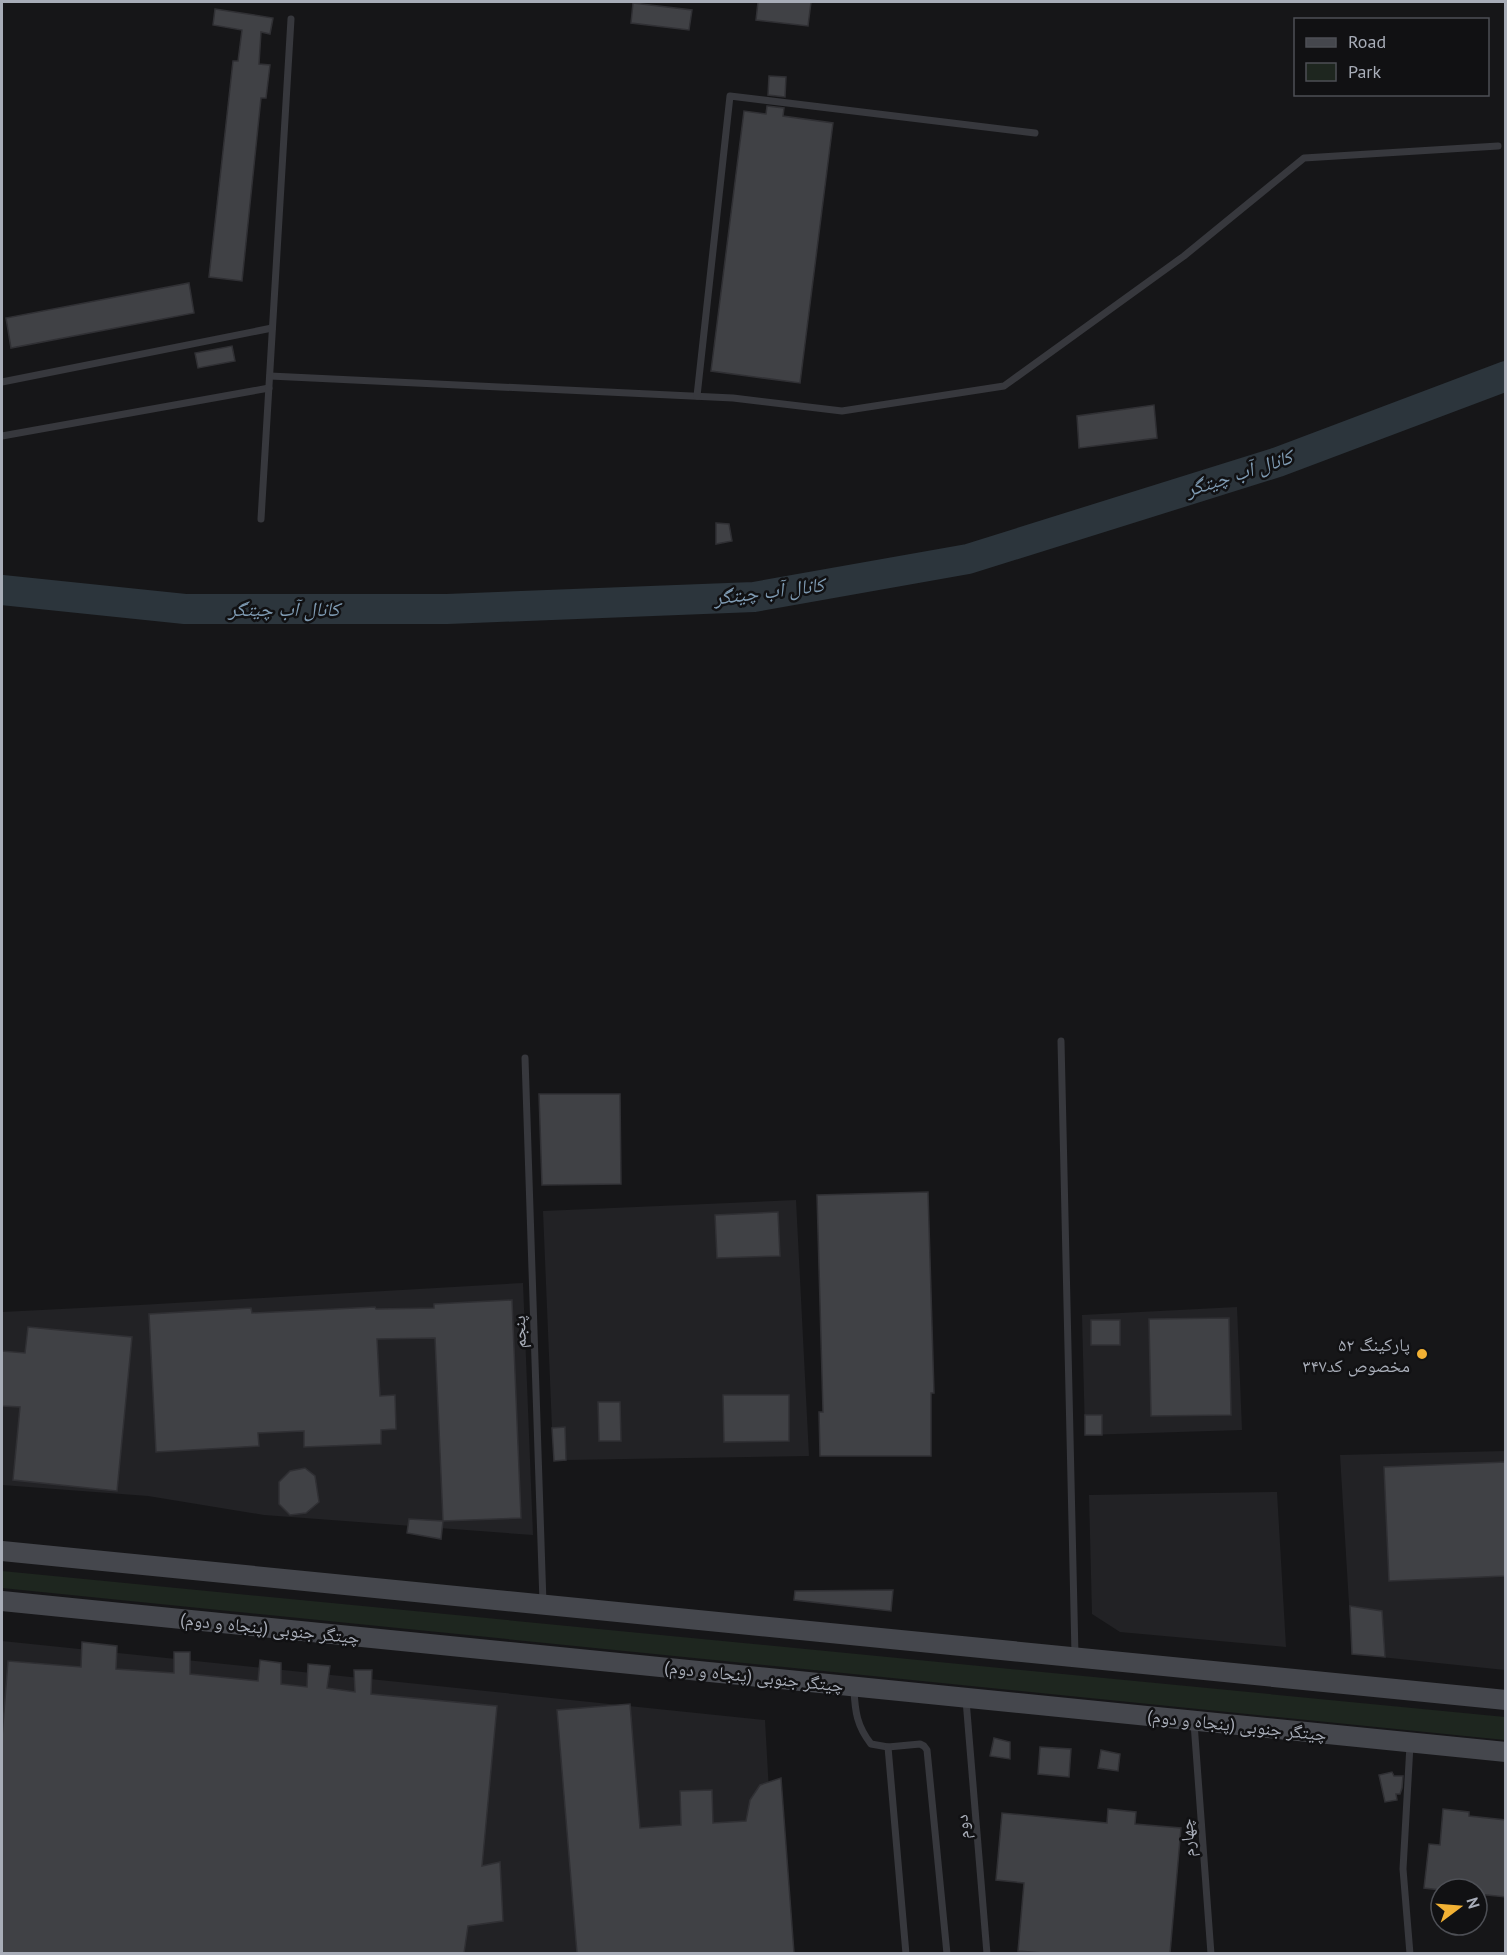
<svg xmlns="http://www.w3.org/2000/svg" width="1507" height="1955" viewBox="0 0 1507 1955" font-family="'PT Sans','Noto Naskh Arabic',sans-serif">
<rect width="100%" height="100%" fill="#161618"/>
<!-- built -->
<g fill="#222225">
<path d="M796,1200L809,1456L566,1460L565,1428H552L543,1211Z"/>
<path d="M523,1283L533,1535L264,1515L148,1496L2,1485V1312L140,1305Z"/>
<path d="M1237,1307L1242,1430L1085,1435L1082,1315Z"/>
<path d="M1505,1451V1670L1352,1654L1340,1455Z"/>
<path d="M1277,1492L1286,1647L1120,1632L1092,1614L1089,1495Z"/>
<path d="M2,1641L765,1720L778,1953L2,1954Z"/>
</g>
<!-- green -->
<path fill="#1e261f" d="M2,1571L1505,1717V1740L2,1588Z"/>
<g fill="none" stroke-linecap="round" stroke-linejoin="round">
<!-- river -->
<path stroke="#2c353c" stroke-width="30" d="M2,590L185,609H447L754,597L968,559L1278,462L1506,376"/>
</g>
<!-- building -->
<g fill="#404145" stroke="#303034" stroke-width="1.5">
<path d="M758,2H811L808,26L756,20Z"/>
<path d="M633,3L692,10L689,30L631,23Z"/>
<path d="M215,9L273,18L270,34L261,32L259,64L270,65L266,98H261L242,281L209,277L233,61H238L242,30L213,25Z"/>
<path d="M769,76L786,77L785,97L768,95Z"/>
<path d="M767,106L784,108L783,116L833,123L800,383L711,371L744,111L766,114Z"/>
<path d="M189,283L194,313L11,348L6,318Z"/>
<path d="M232,346L235,361L198,368L195,353Z"/>
<path d="M1154,405L1157,438L1079,448L1077,416Z"/>
<path d="M716,523L729,524L732,541L716,544Z"/>
<path d="M539,1094H620L621,1184L542,1185Z"/>
<path d="M928,1192L934,1393H931V1456H820L819,1412H823L817,1195Z"/>
<path d="M778,1212L780,1256L717,1258L715,1215Z"/>
<path d="M512,1300L521,1518L443,1521L435,1338L377,1339L380,1396L395,1395L396,1429L381,1430V1444L304,1447V1431L258,1433L259,1446L156,1452L149,1314L251,1308L252,1313L375,1307L376,1309L434,1308V1304Z"/>
<path d="M1229,1318L1231,1415L1151,1416L1149,1319Z"/>
<rect x="1091" y="1320" width="29" height="25"/>
<path d="M28,1327L132,1337L117,1491L13,1480L20,1407L2,1406V1351L25,1353Z"/>
<path d="M723,1395H789V1441L724,1442Z"/>
<path d="M598,1402H620L621,1441H599Z"/>
<rect x="1085" y="1415" width="17" height="20"/>
<path d="M565,1427L566,1460L554,1461L552,1428Z"/>
<path d="M1506,1462V1576L1389,1581L1384,1467Z"/>
<path d="M305,1468L315,1476L319,1502L306,1513L290,1515L279,1504V1482L290,1471Z"/>
<path d="M409,1519L443,1521L441,1539L407,1533Z"/>
<path d="M893,1590L891,1611L794,1600L795,1591Z"/>
<path d="M1350,1606L1382,1611L1385,1657L1352,1654Z"/>
<path d="M82,1642L117,1646L116,1669L174,1673V1652H190V1674L258,1681L260,1660L281,1663V1684L307,1687L308,1664L330,1666L327,1688L355,1692L354,1670H372L371,1694L497,1706L482,1866L500,1862L503,1921L468,1926L464,1953H2V1737L8,1661L81,1667Z"/>
<path d="M630,1704L640,1828L681,1825L680,1791L712,1790L713,1823L746,1821L750,1800L760,1785L781,1778L794,1953H577L557,1710Z"/>
<path d="M994,1738L1010,1742V1759L990,1756Z"/>
<path d="M1040,1747L1071,1749L1069,1777L1038,1774Z"/>
<path d="M1101,1750L1120,1754L1118,1771L1098,1768Z"/>
<path d="M1392,1772L1394,1776H1403L1402,1788L1400,1794H1396L1397,1800L1385,1802L1379,1775Z"/>
<path d="M1108,1809L1136,1812L1135,1824L1181,1828L1170,1953H1044L1018,1951L1024,1883L996,1880L1002,1813L1107,1823Z"/>
<path d="M1443,1809L1469,1812V1816L1506,1820V1897L1477,1894V1889L1441,1890L1424,1888L1429,1844L1440,1845Z"/>
</g>
<g fill="none" stroke-linecap="round" stroke-linejoin="round">
<!-- service -->
<g stroke="#37383d" stroke-width="7">
<path d="M270,376L733,398L842,411L1004,386L1184,256L1304,158L1498,146"/>
<path d="M2,382L272,328"/>
<path d="M697,396L730,96L1035,133"/>
<path d="M2,436L269,388"/>
<path d="M261,519L291,19"/>
<path d="M1061,1041L1075,1655"/>
<path d="M525,1058L543,1603"/>
<path d="M854,1689C855,1712 857,1726 871,1744L888,1747L920,1744L924,1746L927,1750L947,1954"/>
<path d="M966,1700L987,1954"/>
<path d="M1194,1723L1211,1954"/>
<path d="M888,1747L906,1954"/>
<path d="M1410,1954L1403,1869L1410,1745"/>
</g>
<!-- secondary -->
<g stroke="#45474d" stroke-width="20">
<path d="M2,1551L1506,1700"/>
<path d="M2,1601L1506,1752"/>
</g>
</g>
<!-- markers -->
<circle fill="#f2b134" stroke="#111113" stroke-width="2" cx="1422" cy="1354" r="6"/>
<g text-anchor="middle" dominant-baseline="central" stroke-width="5" stroke-linejoin="round" paint-order="stroke">
<!-- street labels -->
<g font-size="18" fill="#a8adb8" stroke="#111113">
<text transform="translate(519 1332) rotate(-92)">پنجم</text>
<text transform="translate(270 1628) rotate(6)">چیتگر جنوبی (پنجاه و دوم)</text>
<text transform="translate(754 1676) rotate(6)">چیتگر جنوبی (پنجاه و دوم)</text>
<text transform="translate(1237 1725) rotate(6)">چیتگر جنوبی (پنجاه و دوم)</text>
<text transform="translate(962 1827) rotate(-95)">دوم</text>
<text transform="translate(1187 1838) rotate(-94)">چهارم</text>
</g>
<!-- poi labels -->
<g font-size="18" fill="#a8adb8" stroke="#111113" text-anchor="end">
<text x="1410" y="1344">پارکینگ ۵۲<tspan x="1410" dy="21">مخصوص کد۳۴۷</tspan></text>
</g>
<!-- water labels -->
<g font-size="20" font-style="italic" fill="#7f9bb3" stroke="#111113">
<text transform="translate(1239 473) rotate(-18)">کانال آب چیتگر</text>
<text transform="translate(769 591) rotate(-7)">کانال آب چیتگر</text>
<text x="284" y="609">کانال آب چیتگر</text>
</g>
</g>
<!-- border -->
<rect width="1507" height="1955" fill="none" stroke="#a8adb8" stroke-width="6"/>
<!-- legend -->
<rect x="1294" y="18" width="195" height="78" fill="#111113" stroke="#4d4f55" stroke-width="1.5"/>
<rect x="1306" y="38" width="30" height="9" fill="#45474d" stroke="#4d4f55" stroke-width="1.5"/>
<text x="1348" y="48" font-size="18" fill="#a8adb8">Road</text>
<rect x="1306" y="63" width="30" height="18" fill="#1e261f" stroke="#4d4f55" stroke-width="1.5"/>
<text x="1348" y="78" font-size="18" fill="#a8adb8">Park</text>
<!-- north arrow -->
<g transform="translate(1459 1907) rotate(74)"><circle r="28" fill="#111113" stroke="#4d4f55" stroke-width="1.5"/>
<path d="M0-4.5L10 22L0 15L-10 22Z" fill="#f2b134"/>
<text y="-9" font-size="16" font-weight="bold" text-anchor="middle" fill="#a8adb8">N</text>
</g>
</svg>
